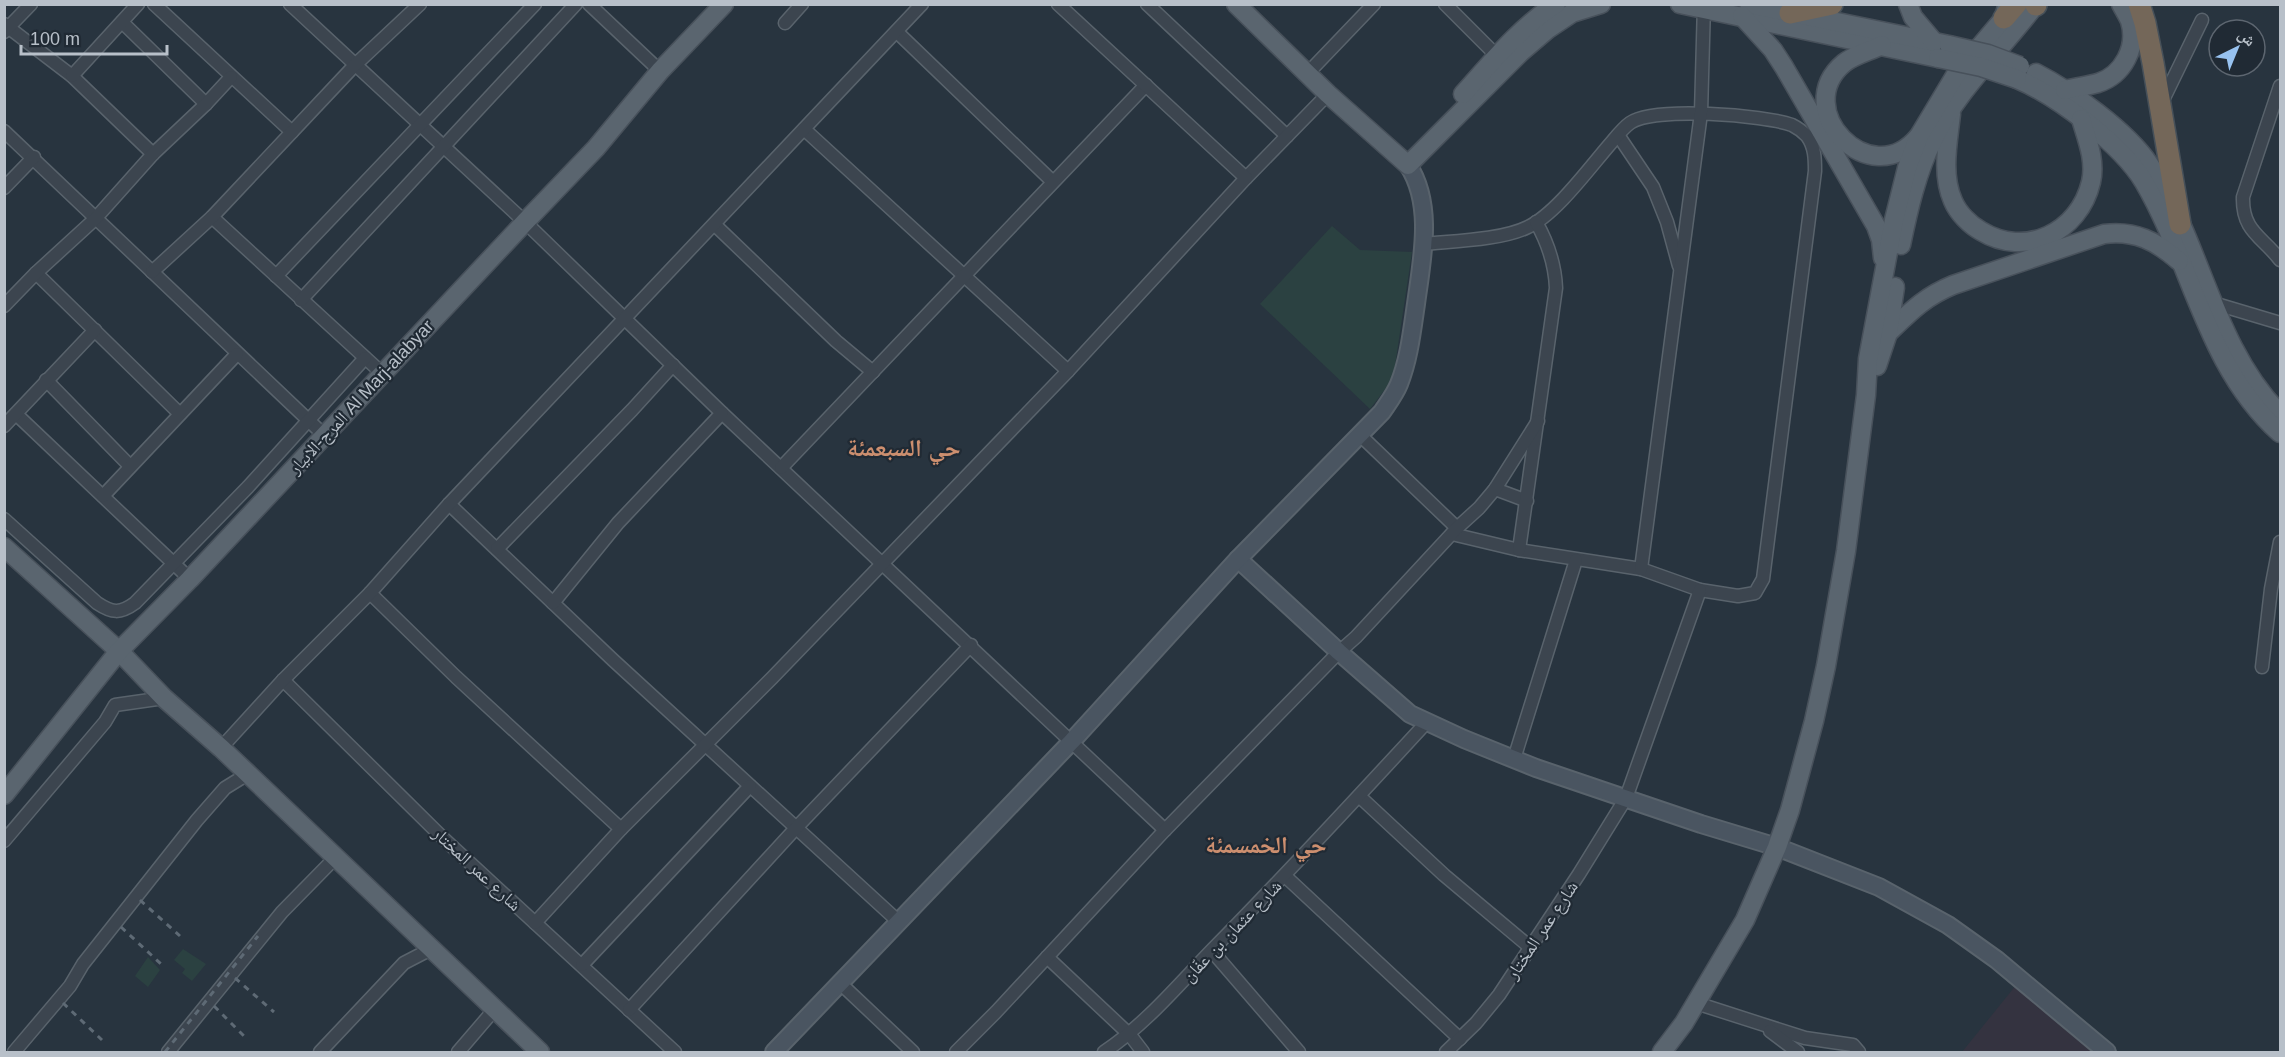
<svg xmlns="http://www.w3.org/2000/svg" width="2285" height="1057" viewBox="0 0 2285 1057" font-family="Arial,'Noto Naskh Arabic',sans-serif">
<rect width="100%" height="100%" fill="#28343f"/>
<!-- medical -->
<path fill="#343340" d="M2017,984L2094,1052H1962Z"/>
<!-- green -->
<g fill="#2b4141">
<path d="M1332,226L1360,250L1412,252L1393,379L1370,409L1260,304Z"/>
<path d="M183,949L206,964L192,981L182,973L185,969L174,960Z"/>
<path d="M148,957L160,970L148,987L135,976Z"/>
</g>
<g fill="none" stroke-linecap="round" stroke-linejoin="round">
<defs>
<g id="street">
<path d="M154,4L292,132"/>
<path d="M290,4L525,222L722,413L1165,830"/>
<path d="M589,4L660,71"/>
<path d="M1147,4L1287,136"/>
<path d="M1445,4L1497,56"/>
<path d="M122,22L206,104"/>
<path d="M785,23L802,4"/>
<path d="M4,24L72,76L153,154"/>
<path d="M4,32L31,4"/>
<path d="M897,32L1052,181"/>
<path d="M1308,73L1374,4"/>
<path d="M72,76L138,4"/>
<path d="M2280,86L2243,197C2242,232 2263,237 2280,260"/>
<path d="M2162,102L2202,20"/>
<path d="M804,129L1068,371"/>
<path d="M4,131L325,436"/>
<path d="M1618,135L1653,187L1667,222L1679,266"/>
<path d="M1246,178L1328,94"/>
<path d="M4,188L34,157"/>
<path d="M212,217L383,374"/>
<path d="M715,225L836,341L873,372"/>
<path d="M1424,244C1453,241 1502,240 1528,227C1556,214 1590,167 1611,143C1617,136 1623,128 1630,123C1653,106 1765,115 1792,125C1796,127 1804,133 1807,136C1815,147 1815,159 1815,171L1763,579L1755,593L1738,596L1700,590L1641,569L1519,550L1452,534"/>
<path d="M152,272L212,217L355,65L420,4"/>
<path d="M36,273L179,413"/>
<path d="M276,276L535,4"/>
<path d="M301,300L576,4"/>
<path d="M2213,303L2280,323"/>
<path d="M4,306L36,273L95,219L153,154L206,104L231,77"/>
<path d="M46,380L130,466"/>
<path d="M16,414L190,579"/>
<path d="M4,426L95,330"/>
<path d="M1360,435L1457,528"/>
<path d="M781,468L1146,85"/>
<path d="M1495,489L1527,501"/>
<path d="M103,496L237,354"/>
<path d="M449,504L613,660L899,922"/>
<path d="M4,519L97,603C112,613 120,614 135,603L248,487L365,358"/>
<path d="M497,549L632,410L673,365"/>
<path d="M1519,550L1556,288C1555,264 1548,243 1536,222"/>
<path d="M1641,569L1701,113L1704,4"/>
<path d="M370,593L456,677L621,829"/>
<path d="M553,603L618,523L722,413"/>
<path d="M2262,667L2271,589L2280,542"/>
<path d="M283,680L444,839L675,1052"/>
<path d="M221,748L283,680L370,593L449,504L922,4"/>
<path d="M1514,759L1576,560"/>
<path d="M1359,796L1444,875L1531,948"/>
<path d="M4,841L105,722L115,705L164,698"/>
<path d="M1285,876L1460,1039"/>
<path d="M535,923L621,829L772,678L1068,371L1246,178L1058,4"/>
<path d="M1212,951L1299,1052"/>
<path d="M1047,957L1130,1035L1143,1052"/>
<path d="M582,965L750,786"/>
<path d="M840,983L913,1052"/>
<path d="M1696,1003L1805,1038L1853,1045L1859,1052"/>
<path d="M629,1010L796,828L971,645"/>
<path d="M1770,1031L1798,1052"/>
<path d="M14,1052L70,986L83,964L197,820L225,788L246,775"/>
<path d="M168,1052L282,912L336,857"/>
<path d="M320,1052L404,963L431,949"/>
<path d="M458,1052L494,1010"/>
<path d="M956,1052L996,1012L1165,830L1339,652L1356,637L1457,528L1479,508L1495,489L1538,421"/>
<path d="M1104,1052C1146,1024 1178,985 1213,949C1286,875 1356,799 1426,723"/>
<path d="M1446,1052L1476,1023L1499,995L1579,874L1626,798L1700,590"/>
</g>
<g id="secondary">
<path d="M1238,559L1339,652L1410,714L1464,739L1536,768L1701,824L1777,847L1879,887L1948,925L1997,960L2107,1052"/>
<path d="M774,1052L1072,741L1238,559L1382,412C1388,403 1395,394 1399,384C1409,359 1412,331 1416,304C1422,259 1434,205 1408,165"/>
</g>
<g id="primary">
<path d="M1236,4L1328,94L1408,165L1521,52L1548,29L1572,13L1601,4"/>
<path d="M1680,4L1938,58"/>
<path d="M1749,4L1949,45"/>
<path d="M1908,4L1913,17L1934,42"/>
<path d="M1742,16L1773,50L1784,67L1876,226L1881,240L1883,258"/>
<path d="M1882,45C1870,51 1854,55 1844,63C1789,109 1870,194 1918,137"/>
<path d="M2036,73C2071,91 2127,131 2149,164C2202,243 2212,345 2280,414"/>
<path d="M2017,79C2057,96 2121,144 2144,182C2192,264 2206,367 2280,433"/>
<path d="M2065,90C2076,87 2087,86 2098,83C2123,75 2138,47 2130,21C2128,16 2124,10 2121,4"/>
<path d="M1463,94C1491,63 1520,27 1556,4"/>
<path d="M1951,114C1948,142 1941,174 1953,201C1958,213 1970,225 1981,231C2025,258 2079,233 2091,182C2096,161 2087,139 2081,119"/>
<path d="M1901,245C1908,211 1917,171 1933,140C1958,89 2002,49 2036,4"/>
<path d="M1888,333C1910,312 1924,297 1953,285L2104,234C2135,230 2156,241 2179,261"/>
<path d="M1877,366L1888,333L1895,287"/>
<path d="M4,547L119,651L164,698L221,748L540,1052"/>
<path d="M4,795L119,651L190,579L525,222L596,148L660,71L724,4"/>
<path d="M1662,1052L1684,1023L1745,920L1777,847L1790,810L1814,721L1826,666L1846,551L1866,395L1868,359L1894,220L1907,168L1919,136L1955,76L2004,18L2007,6"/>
</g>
<g id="highway">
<path d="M2139,4L2145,23L2153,63L2180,224"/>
<path d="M2036,5V4"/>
<path d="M1790,13L1832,4"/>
<path d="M2004,18L2016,4"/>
</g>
</defs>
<!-- street casing -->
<use href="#street" stroke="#59636c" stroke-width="15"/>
<!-- secondary casing -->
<use href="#secondary" stroke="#59636c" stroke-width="20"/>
<!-- primary casing -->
<use href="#primary" stroke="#48515b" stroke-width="21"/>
<!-- highway casing -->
<use href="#highway" stroke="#465059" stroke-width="24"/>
<!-- street -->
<use href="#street" stroke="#3c454f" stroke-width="12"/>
<!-- secondary -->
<use href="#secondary" stroke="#4a5561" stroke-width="16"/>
<!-- primary -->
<use href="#primary" stroke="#5a656f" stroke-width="18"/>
<!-- highway -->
<use href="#highway" stroke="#746759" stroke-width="21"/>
<!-- rail -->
<g stroke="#5e6a75" stroke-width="3" stroke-dasharray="6 6" stroke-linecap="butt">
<path d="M140,900L180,936"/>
<path d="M121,927L161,964"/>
<path d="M235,978L274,1012"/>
<path d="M63,1003L102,1040"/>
<path d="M214,1006L247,1039"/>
<path d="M165,1052L258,936"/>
</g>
<defs>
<g id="primary-bridge">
<path d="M1949,45L1988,54L2020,66"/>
<path d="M1938,58L1981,67L2017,79"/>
</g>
</defs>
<!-- primary-bridge casing -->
<use href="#primary-bridge" stroke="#48515b" stroke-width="21" stroke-linecap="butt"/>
<!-- primary-bridge -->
<use href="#primary-bridge" stroke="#5a656f" stroke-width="18"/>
</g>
<g text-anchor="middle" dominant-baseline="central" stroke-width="4.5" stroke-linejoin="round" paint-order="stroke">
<!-- street labels -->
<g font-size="18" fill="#b8c0c9" stroke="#202a34">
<text transform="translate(361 397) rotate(-47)">المرج-الابيار Al Marj-alabyar</text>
<text transform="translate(477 869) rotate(43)">شارع عمر المختار</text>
<text transform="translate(1542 930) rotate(-56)">شارع عمر المختار</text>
<text transform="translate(1232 931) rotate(-46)">شارع عثمان بن عفّان</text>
</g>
<!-- district labels -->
<g font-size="24" font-weight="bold" fill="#cd8f6f" stroke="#202a34">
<text x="904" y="447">حي السبعمئة</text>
<text x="1266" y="844">حي الخمسمئة</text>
</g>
</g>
<!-- border -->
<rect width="2285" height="1057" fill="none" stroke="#b8c0c9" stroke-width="12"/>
<!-- north arrow -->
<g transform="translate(2237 48) rotate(43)"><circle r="28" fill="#202a34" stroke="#5d6670" stroke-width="1.5"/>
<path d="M0-4.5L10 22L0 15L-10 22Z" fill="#97c2f0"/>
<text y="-9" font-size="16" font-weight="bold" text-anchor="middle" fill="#b8c0c9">ش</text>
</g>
<!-- scale -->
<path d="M21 45v9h146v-9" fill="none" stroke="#b8c0c9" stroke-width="3"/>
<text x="30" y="45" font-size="18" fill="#b8c0c9" stroke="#202a34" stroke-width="4.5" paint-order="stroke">100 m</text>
</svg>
